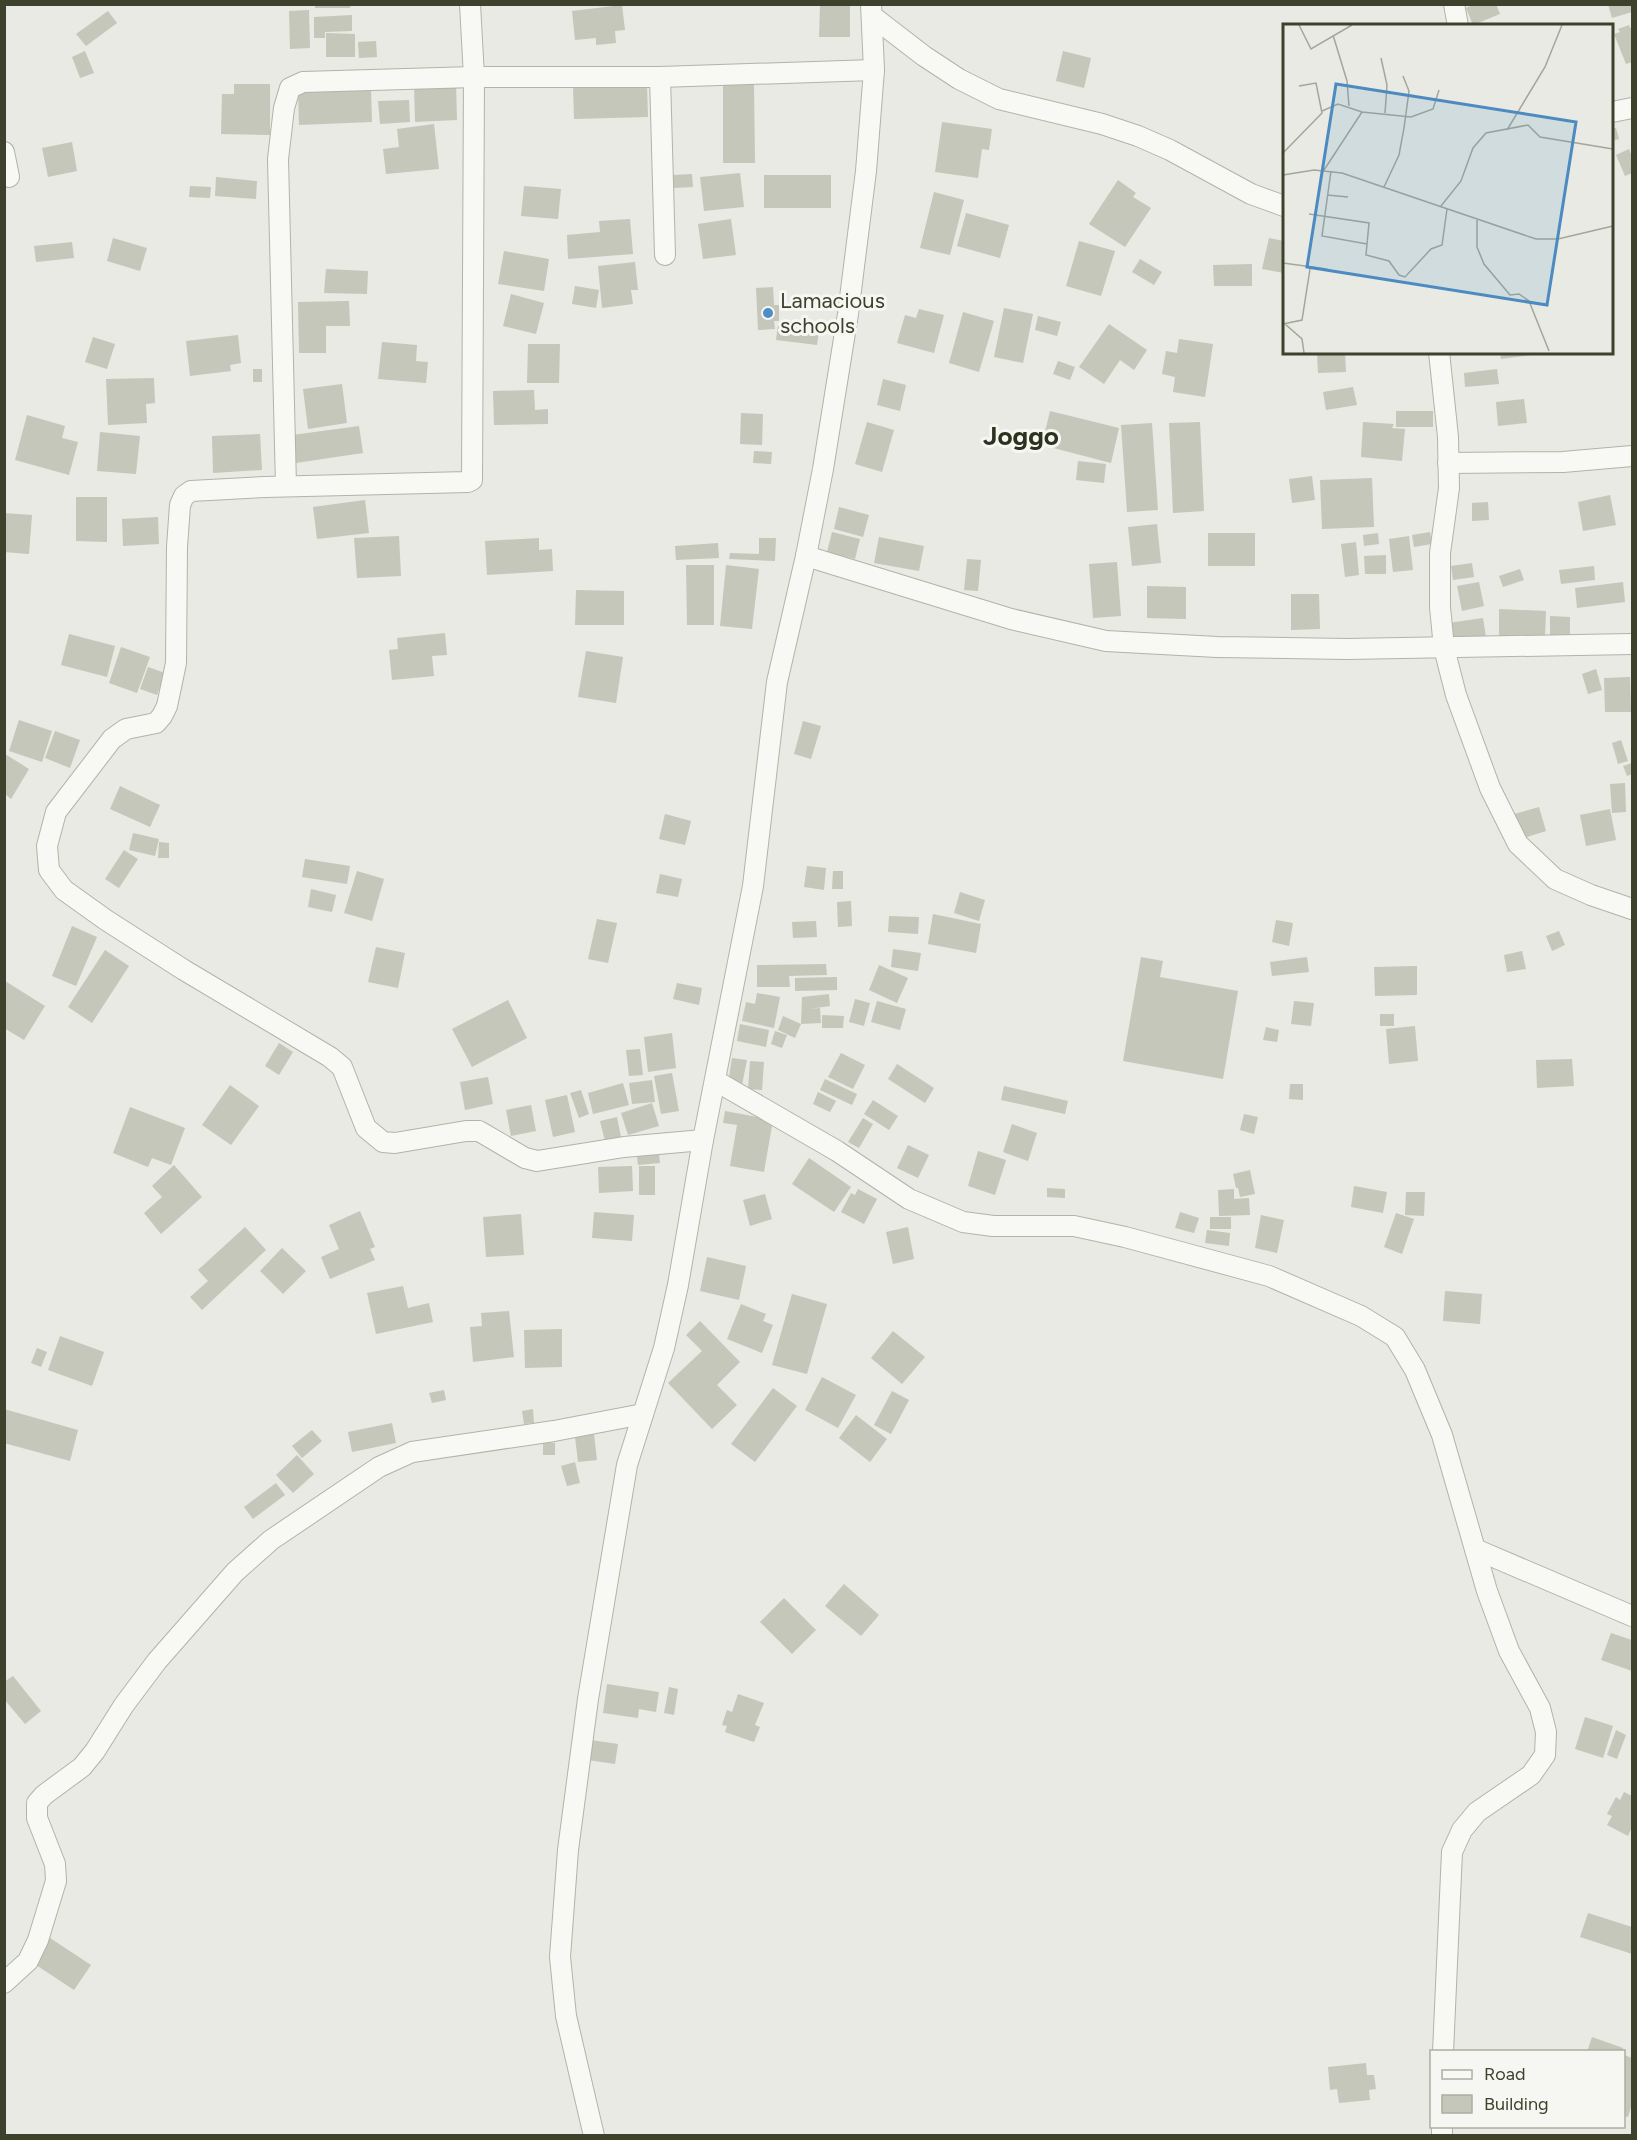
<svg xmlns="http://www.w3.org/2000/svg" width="1637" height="2140" viewBox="0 0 1637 2140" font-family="Figtree,sans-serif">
<rect width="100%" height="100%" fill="#e8eae3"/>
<!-- building -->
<g fill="#c4c7ba">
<path d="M315,4H351L350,8H315Z"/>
<path d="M1474,4H1496L1500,14L1473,25L1466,8Z"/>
<path d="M1608,4H1632V12L1612,18Z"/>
<path d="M622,5L625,30L615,31L616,43L596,45V38L575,40L572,11Z"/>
<path d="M820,5H850V37H819Z"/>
<path d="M309,10L310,48L290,49L289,11Z"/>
<path d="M108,11L117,23L86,46L76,34Z"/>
<path d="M352,15V31L325,32V38H314V17Z"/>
<path d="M1629,25L1630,28L1632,27V62L1626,64L1614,34L1620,32L1618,29Z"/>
<path d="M326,33L355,34V57H326Z"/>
<path d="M376,41L377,57L359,58L358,42Z"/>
<path d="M85,51L94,73L80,78L72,57Z"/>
<path d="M1063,51L1091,58L1084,88L1056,81Z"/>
<path d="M456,82L457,120L415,122L414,84Z"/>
<path d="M234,84H270V135L221,134L222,94H234Z"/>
<path d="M723,84H754L755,163H723Z"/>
<path d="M647,85L648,117L574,119L573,87Z"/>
<path d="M371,89L372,122L299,125L298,92Z"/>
<path d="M409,100L410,122L380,124L378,101Z"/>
<path d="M942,122L992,129L989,150L982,149L978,178L935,172Z"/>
<path d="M434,124L439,169L386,174L383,149L399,147L397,129Z"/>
<path d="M1616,128L1619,139L1612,141V129Z"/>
<path d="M72,142L77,171L48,177L42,148Z"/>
<path d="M1629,149L1632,157V173L1625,176L1616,155Z"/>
<path d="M740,173L744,207L704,211L700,177Z"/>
<path d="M692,174L693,187L674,188L673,175Z"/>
<rect x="764" y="175" width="67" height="33"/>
<path d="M216,177L257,181L256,199L215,196Z"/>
<path d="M1118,180L1136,193L1133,197L1151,208L1125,247L1089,224Z"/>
<path d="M190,186L211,187L210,198L189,197Z"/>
<path d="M524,186L561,189L558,219L521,216Z"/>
<path d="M934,192L964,200L950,255L920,248Z"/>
<path d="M966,213L1009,225L1000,258L957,246Z"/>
<path d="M630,219L633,254L568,259L567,235L600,232L599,221Z"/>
<path d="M731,219L736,255L703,259L698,224Z"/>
<path d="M113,238L147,248L140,271L107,261Z"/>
<path d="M1269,238L1284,241V273L1262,269Z"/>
<path d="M1079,241L1115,251L1101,296L1066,286Z"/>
<path d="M72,242L74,258L36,262L34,246Z"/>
<path d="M504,251L549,259L544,291L498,284Z"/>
<path d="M1140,259L1162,272L1154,285L1132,272Z"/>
<path d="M635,262L638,290H631L633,304L602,308L598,266Z"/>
<path d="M1252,264V286H1214L1213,265Z"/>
<path d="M326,269L368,271L367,294L324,293Z"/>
<path d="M575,286L599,290L596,308L572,304Z"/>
<path d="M773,287L774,305H779V321H774L775,329L758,330L756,288Z"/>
<path d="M511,294L544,303L536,334L503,326Z"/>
<path d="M349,301L350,326H326V353H299L298,302Z"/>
<path d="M1004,308L1033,314L1023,363L994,357Z"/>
<path d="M919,309L944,315L934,353L897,343L905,315L916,318Z"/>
<path d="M963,312L994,321L979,372L949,363Z"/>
<path d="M1038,316L1061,322L1057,336L1035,330Z"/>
<path d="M1109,324L1147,350L1134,370L1120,360L1104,384L1079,367Z"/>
<path d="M778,325L819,331L817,345L776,340Z"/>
<path d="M238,335L241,363L230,365L231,371L190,376L186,341Z"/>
<path d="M93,337L115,344L107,369L85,362Z"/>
<path d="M1179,339L1213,344L1205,397L1173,392L1175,377L1162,374L1166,351L1177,353Z"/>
<path d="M382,342L417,345L416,361L428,362L426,383L378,379Z"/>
<path d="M528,344H560L559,383H527Z"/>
<path d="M1317,352H1345L1346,372L1318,373Z"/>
<path d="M1500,352H1531V355L1501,359Z"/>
<path d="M1058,361L1075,367L1070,380L1053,374Z"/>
<rect x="253" y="369" width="9" height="13"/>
<path d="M1497,369L1499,384L1465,387L1464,373Z"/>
<path d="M154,378L155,403L146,404L147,423L108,425L106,379Z"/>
<path d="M883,379L906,385L900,411L877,405Z"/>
<path d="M342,384L347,423L308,429L303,389Z"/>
<path d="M1353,387L1357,405L1326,410L1323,392Z"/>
<path d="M534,390L535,410L548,409V424L494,425L493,391Z"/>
<path d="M1524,399L1527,423L1498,426L1496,402Z"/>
<path d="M1050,411L1119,428L1111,463L1042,445Z"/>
<rect x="1396" y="411" width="37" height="16"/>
<path d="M741,413L763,414L762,445L740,444Z"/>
<path d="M27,415L65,426L62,438L78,442L69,475L15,460Z"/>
<path d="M867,422L894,430L882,472L855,464Z"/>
<path d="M1200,422L1204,511L1173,513L1169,423Z"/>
<path d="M1363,422L1394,424L1392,428L1405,429L1402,461L1361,457Z"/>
<path d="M1152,423L1158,510L1127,512L1121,425Z"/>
<path d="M359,426L363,453L289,464L285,436Z"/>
<path d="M100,432L140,436L136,474L97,471Z"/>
<path d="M260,434L262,470L213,473L212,436Z"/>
<path d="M754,451L772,452L771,464L753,463Z"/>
<path d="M1078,461L1106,464L1104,483L1076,480Z"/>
<path d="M1312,476L1315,500L1292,503L1289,479Z"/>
<path d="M1372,478L1374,527L1322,529L1320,480Z"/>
<path d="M1610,495L1616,525L1583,531L1578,502Z"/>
<path d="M76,497H107V542L76,541Z"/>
<path d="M365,500L369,533L317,539L313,507Z"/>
<path d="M1488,502L1489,520L1472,521V503Z"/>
<path d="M839,507L869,515L863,537L834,529Z"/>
<path d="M4,513L32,515L29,554L4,552Z"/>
<path d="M158,517L159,544L123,546L122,519Z"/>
<path d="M1157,524L1161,563L1132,566L1128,527Z"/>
<path d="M832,532L860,539L855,559L827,552Z"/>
<path d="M1430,532L1432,544L1414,547L1412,535Z"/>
<rect x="1208" y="533" width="47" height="33"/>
<path d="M1378,533L1379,544L1364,546L1363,535Z"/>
<path d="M399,536L401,576L357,578L354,538Z"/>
<path d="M1409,536L1413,570L1393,572L1389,539Z"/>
<path d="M879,537L924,546L919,571L874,563Z"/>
<path d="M539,538V550L552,549L553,571L487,575L485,541Z"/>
<path d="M759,538H776L775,561L729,559L730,553L759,554Z"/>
<path d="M1356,542L1359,575L1345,577L1341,544Z"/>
<path d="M718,543L719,558L676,560L675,546Z"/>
<path d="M1386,555V574H1365L1364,556Z"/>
<path d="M967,559L981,560L978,591L964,590Z"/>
<path d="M1117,562L1121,616L1093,618L1089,564Z"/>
<path d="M1472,563L1474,577L1453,580L1451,566Z"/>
<path d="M686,565H714V625H687Z"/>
<path d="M726,565L759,569L752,629L720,626Z"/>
<path d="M1594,566L1595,580L1561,584L1559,570Z"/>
<path d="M1520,569L1524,580L1503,587L1499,576Z"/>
<path d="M1479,582L1484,606L1462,611L1457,586Z"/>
<path d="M1623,582L1625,602L1577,608L1575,588Z"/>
<path d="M1147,586L1186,587V619L1147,618Z"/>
<path d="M576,590L624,591V625H575Z"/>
<path d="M1291,594H1319L1320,629L1291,630Z"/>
<path d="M1499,609L1546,611L1545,637L1499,636Z"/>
<path d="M1550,616L1570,617V641L1550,640Z"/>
<path d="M1483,618L1486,637L1450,642L1448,623Z"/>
<path d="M445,633L447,655L432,656L434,676L392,680L389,650L398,649L397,638Z"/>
<path d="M69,634L115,646L107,677L61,665Z"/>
<path d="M121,647L150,657L137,693L109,683Z"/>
<path d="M586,651L623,657L616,703L578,697Z"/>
<path d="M148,667L165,673L157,695L140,689Z"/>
<path d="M1596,669L1602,690L1588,694L1582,674Z"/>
<path d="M1630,677L1631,712H1605L1604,678Z"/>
<path d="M19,720L52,731L42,762L9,751Z"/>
<path d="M803,721L821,726L811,759L794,754Z"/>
<path d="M55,731L80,740L70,768L45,758Z"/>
<path d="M1621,740L1628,761L1618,764L1612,743Z"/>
<path d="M5,754L29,769L11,799L5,794Z"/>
<path d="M1632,763V774L1627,776L1623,766Z"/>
<path d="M1625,783L1626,812L1612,813L1610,784Z"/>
<path d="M120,786L160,805L150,827L110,809Z"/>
<path d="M1539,807L1546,831L1521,839L1514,814Z"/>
<path d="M1610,809L1616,840L1586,846L1580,815Z"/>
<path d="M665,814L691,821L685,845L659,839Z"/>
<path d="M133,833L159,839L155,856L129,850Z"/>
<path d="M159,842L169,843V858H158Z"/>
<path d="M124,850L138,859L119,888L105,879Z"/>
<path d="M305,859L350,866L347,884L302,877Z"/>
<path d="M807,866L826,868L824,890L804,887Z"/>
<path d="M357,871L384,879L372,921L344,913Z"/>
<path d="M833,871H843V889H832Z"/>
<path d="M660,874L682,879L678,897L656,893Z"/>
<path d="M311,889L336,895L332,912L308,907Z"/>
<path d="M960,892L985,900L979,921L954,913Z"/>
<path d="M851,901L852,926L838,927L837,902Z"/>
<path d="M933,914L981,924L976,953L928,944Z"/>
<path d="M889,916L919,917L918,934L888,932Z"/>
<path d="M597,919L617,923L608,963L588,959Z"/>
<path d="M1276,920L1293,923L1289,946L1272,942Z"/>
<path d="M816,921L817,937L793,938L792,922Z"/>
<path d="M72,926L97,937L76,986L52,976Z"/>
<path d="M1559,931L1565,945L1552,951L1546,936Z"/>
<path d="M376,947L405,953L398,988L368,982Z"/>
<path d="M893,949L921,953L918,971L891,967Z"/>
<path d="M105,950L129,966L92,1023L68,1007Z"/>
<path d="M1522,951L1526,969L1507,972L1504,955Z"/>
<path d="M1141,957L1163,961L1160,977L1238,991L1223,1079L1123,1061Z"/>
<path d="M1307,957L1309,972L1272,976L1270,962Z"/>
<path d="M826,964L827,975L789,976L790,987H757V965Z"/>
<path d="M879,965L908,978L897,1003L869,990Z"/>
<path d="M1417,966V995L1375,996L1374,967Z"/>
<path d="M837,977V990L795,991V978Z"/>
<path d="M5,981L45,1006L24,1040L4,1028Z"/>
<path d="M677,983L702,988L699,1005L673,999Z"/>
<path d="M757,993L780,997L774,1028L742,1021L746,1002L755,1004Z"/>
<path d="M829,994L830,1006L809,1009L820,1008L821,1023L801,1024L802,997Z"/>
<path d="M855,999L870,1003L864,1026L849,1022Z"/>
<path d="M508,1000L527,1038L472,1067L452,1029Z"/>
<path d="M877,1001L906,1009L900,1030L871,1022Z"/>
<path d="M1294,1001L1314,1003L1311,1026L1291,1024Z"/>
<rect x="1380" y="1014" width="14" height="12"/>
<path d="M822,1015L844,1016L843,1028H822Z"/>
<path d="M783,1016L801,1024L795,1038L778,1030Z"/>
<path d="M740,1024L769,1030L766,1047L737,1041Z"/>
<path d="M1415,1026L1418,1061L1389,1064L1386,1029Z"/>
<path d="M1266,1027L1279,1030L1277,1042L1263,1040Z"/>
<path d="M775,1031L787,1035L782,1048L771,1044Z"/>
<path d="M672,1033L676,1068L648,1072L644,1037Z"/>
<path d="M279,1043L293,1052L279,1075L265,1066Z"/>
<path d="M640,1049L643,1075L629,1076L626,1050Z"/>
<path d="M841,1053L865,1065L853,1089L828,1077Z"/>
<path d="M732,1058L747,1060L742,1085L728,1083Z"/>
<path d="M1572,1059L1574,1086L1537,1088L1536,1060Z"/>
<path d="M750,1061L764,1062L762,1090L748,1089Z"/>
<path d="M897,1064L934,1088L925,1103L888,1079Z"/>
<path d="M672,1073L679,1111L661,1114L654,1076Z"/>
<path d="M488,1077L493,1104L465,1110L460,1082Z"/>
<path d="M825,1079L857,1094L852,1105L820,1090Z"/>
<path d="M652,1080L655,1102L632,1104L629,1083Z"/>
<path d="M623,1083L629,1105L593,1114L588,1093Z"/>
<path d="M1290,1084H1303V1100L1289,1099Z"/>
<path d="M230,1085L259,1106L231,1145L202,1125Z"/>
<path d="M1004,1086L1068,1101L1065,1114L1001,1100Z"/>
<path d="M581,1090L589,1114L579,1118L570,1093Z"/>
<path d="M818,1092L836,1101L830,1112L813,1104Z"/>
<path d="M567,1095L575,1132L553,1137L545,1100Z"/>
<path d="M873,1100L898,1116L889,1130L864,1114Z"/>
<path d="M652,1103L659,1126L628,1135L621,1113Z"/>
<path d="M531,1105L536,1131L511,1136L506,1110Z"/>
<path d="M130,1107L185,1128L171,1165L152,1158L148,1167L113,1153Z"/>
<path d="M725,1111L773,1120L764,1172L730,1166L737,1125L723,1123Z"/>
<path d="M1244,1114L1258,1117L1254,1134L1240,1130Z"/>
<path d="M617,1117L621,1137L605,1141L600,1121Z"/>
<path d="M863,1118L873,1124L859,1148L848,1142Z"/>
<path d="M1012,1124L1037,1133L1028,1161L1003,1152Z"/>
<path d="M908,1145L929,1155L918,1178L897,1168Z"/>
<path d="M658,1146L660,1163L638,1165L636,1149Z"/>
<path d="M978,1151L1006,1160L995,1195L968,1186Z"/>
<path d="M809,1158L851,1187L834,1212L792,1184Z"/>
<path d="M174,1165L202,1197L161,1234L144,1213L162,1197L152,1186Z"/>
<path d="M632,1166L633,1191L599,1193L598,1167Z"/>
<rect x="639" y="1166" width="16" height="29"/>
<path d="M1250,1170L1255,1194L1240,1197L1238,1188H1236L1233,1174Z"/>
<path d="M1354,1186L1387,1192L1383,1213L1351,1207Z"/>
<path d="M1047,1188L1065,1189V1198L1047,1197Z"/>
<path d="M858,1189L877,1199L864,1224L841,1212L851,1193L855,1195Z"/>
<path d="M1234,1189V1199L1249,1198L1250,1215L1219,1216L1218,1190Z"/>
<path d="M1406,1192H1425L1424,1216L1405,1215Z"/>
<path d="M765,1194L772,1219L750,1226L743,1200Z"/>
<path d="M360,1211L375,1247L370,1249L375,1260L330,1279L321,1257L339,1249L329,1225Z"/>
<path d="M594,1212L634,1215L632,1241L592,1238Z"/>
<path d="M1180,1212L1199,1218L1194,1233L1175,1228Z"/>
<path d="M1396,1213L1414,1219L1402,1254L1384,1247Z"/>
<path d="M521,1214L524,1255L486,1257L483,1217Z"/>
<path d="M1261,1215L1284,1220L1277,1253L1255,1248Z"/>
<rect x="1210" y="1217" width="21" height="12"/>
<path d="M245,1227L266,1250L202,1310L190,1297L208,1281L198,1270Z"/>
<path d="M908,1227L914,1259L893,1264L886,1232Z"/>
<path d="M1207,1230L1230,1233L1229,1246L1205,1243Z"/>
<path d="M282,1248L306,1271L283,1294L260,1271Z"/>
<path d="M707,1257L746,1266L739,1300L700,1291Z"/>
<path d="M403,1286L408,1308L429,1303L433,1322L376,1334L367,1293Z"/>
<path d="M1445,1291L1482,1294L1480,1324L1443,1321Z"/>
<path d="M792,1294L827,1304L807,1374L772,1365Z"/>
<path d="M741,1304L766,1314L763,1321L773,1325L762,1353L727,1339Z"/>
<path d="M509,1311L514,1357L473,1362L470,1327L482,1326L481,1313Z"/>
<path d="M700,1321L740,1362L717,1385L737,1405L712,1429L668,1383L702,1351L686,1335Z"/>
<path d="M562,1329V1367L525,1368L524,1330Z"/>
<path d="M893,1331L925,1357L902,1384L871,1358Z"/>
<path d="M60,1336L104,1352L92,1386L48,1370Z"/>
<path d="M37,1348L47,1352L41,1367L31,1363Z"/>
<path d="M822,1377L856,1395L838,1428L805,1410Z"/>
<path d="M773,1388L797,1406L755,1462L731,1444Z"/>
<path d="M444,1390L446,1400L432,1403L429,1393Z"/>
<path d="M892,1391L909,1400L891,1434L874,1425Z"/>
<path d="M4,1409L78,1430L70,1461L4,1443Z"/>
<path d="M533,1409L534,1423L524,1424L522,1411Z"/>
<path d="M856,1415L887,1439L870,1462L839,1438Z"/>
<path d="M392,1423L396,1443L352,1452L348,1432Z"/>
<path d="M312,1430L322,1441L302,1458L292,1446Z"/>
<path d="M594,1434L597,1460L578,1462L575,1437Z"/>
<path d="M543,1442L555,1443V1455H543Z"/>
<path d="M297,1455L314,1474L293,1493L276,1475Z"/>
<path d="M575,1462L580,1483L567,1486L561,1466Z"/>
<path d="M276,1483L285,1495L253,1519L244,1507Z"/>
<path d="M844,1584L879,1615L861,1636L825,1606Z"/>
<path d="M784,1598L816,1630L792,1654L760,1622Z"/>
<path d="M1611,1633L1632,1640V1671L1601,1660Z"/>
<path d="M13,1676L41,1711L25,1724L4,1699V1682Z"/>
<path d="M607,1684L659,1692L656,1712L639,1709L638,1718L603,1713Z"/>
<path d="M669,1687L678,1689L674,1715L664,1713Z"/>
<path d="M738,1694L764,1703L755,1725L760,1727L754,1742L725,1732L727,1726L722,1725L727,1710L732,1712Z"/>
<path d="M1585,1717L1613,1726L1603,1758L1575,1749Z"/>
<path d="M1616,1730L1626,1735L1617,1759L1607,1755Z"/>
<path d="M591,1740L618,1744L615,1764L588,1760Z"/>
<path d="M1624,1792L1632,1796V1827L1628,1836L1607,1825L1612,1816L1607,1814L1616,1797L1620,1800Z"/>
<path d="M1588,1913L1632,1927V1954L1580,1937Z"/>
<path d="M47,1936L91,1965L74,1990L30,1961Z"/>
<path d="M1592,2037L1623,2048L1622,2052H1587Z"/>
<path d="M1624,2055L1632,2058V2104L1628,2117L1624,2116Z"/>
<path d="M1366,2063L1367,2075H1374L1376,2089L1369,2090L1370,2100L1339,2103L1337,2089L1330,2090L1328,2067Z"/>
</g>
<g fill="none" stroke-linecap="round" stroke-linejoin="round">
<defs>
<g id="minor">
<path d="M470,4L474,77L472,480L468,482L265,487L191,491L184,496L180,505L177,547L176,663L167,706L162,716L156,723L126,729L112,739L56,812L47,846L49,870L64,890L106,920L184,970L330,1057L342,1067L366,1128L383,1142L395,1143L466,1131H479L525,1158L537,1161L624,1147L703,1140"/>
<path d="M1454,4L1458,26"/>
<path d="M872,16L924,56L959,79L999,99L1102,124L1138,136L1170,150L1251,194L1284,206"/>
<path d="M660,77L665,255"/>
<path d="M1612,112L1632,108"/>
<path d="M4,152L9,177"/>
<path d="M1439,352L1448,437L1449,488L1440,553V607L1444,648L1456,695L1490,788L1518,844L1555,879L1591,895L1632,909"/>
<path d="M1448,463L1563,462L1632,456"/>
<path d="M286,486L278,159L284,108L290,88L303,82L474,77H660L874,70"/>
<path d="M806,556L1011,619L1106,641L1217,647L1347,649L1632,644"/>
<path d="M716,1081L837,1151L909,1199L963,1222L993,1226H1074L1125,1237L1269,1276L1361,1316L1395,1337L1415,1370L1442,1435L1487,1591L1509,1651L1540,1708L1546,1732L1545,1755L1531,1775L1477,1812L1462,1830L1452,1852L1443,2052"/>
<path d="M1475,1549L1632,1616"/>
<path d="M4,1983L28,1961L38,1940L56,1881L55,1864L37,1818V1803L44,1795L82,1767L95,1751L124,1705L157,1661L235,1572L271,1540L379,1467L412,1452L554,1431L643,1414"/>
<path d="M594,2136L566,2016L560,1957L568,1850L588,1699L627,1465L664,1348L678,1285L703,1140L753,886L777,682L806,556L823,469L848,314L866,171L874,70L871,4"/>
<path d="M1442,2136V2126"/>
</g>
</defs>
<!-- minor casing -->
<use href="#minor" stroke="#b1b4a8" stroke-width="22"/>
<!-- minor -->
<use href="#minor" stroke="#f8f9f5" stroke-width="20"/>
</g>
<!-- markers -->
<circle fill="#4e8ec8" stroke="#f6f7f2" stroke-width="2" cx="768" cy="313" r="6"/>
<g text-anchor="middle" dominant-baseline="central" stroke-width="6" stroke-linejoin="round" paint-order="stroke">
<!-- poi labels -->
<g font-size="22" fill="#3c422b" stroke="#f6f7f2" text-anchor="start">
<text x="780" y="300">Lamacious<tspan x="780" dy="25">schools</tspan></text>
</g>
<!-- quarter labels -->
<g font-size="26" font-weight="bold" fill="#2c321d" stroke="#f6f7f2">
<text x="1021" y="436">Joggo</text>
</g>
</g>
<!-- overview -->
<g transform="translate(1283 24)">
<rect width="330" height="330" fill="#e8eae3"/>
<path fill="none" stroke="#a3a799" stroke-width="1.5" d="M16,1L28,25L69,1M50,11L64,57L66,82M98,34L104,61L102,89M39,87L55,80L79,88L128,93L150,85L156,66M224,106L262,43L279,1M0,129L39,89L33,59L16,62M41,146L79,88M48,147L39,212L84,220M0,151L31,146L59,149L253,215H275L330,202M101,163L116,131L121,104L126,67L120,52M44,171L65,173M158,182L178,157L190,124L203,109L245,101L257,113L330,125M26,190L86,199L83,231L106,237L116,251L122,253L148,225L159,221L164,185M194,196V223L201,240L227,271L236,270L246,277L266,327M0,239L44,245M0,300L19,296L27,245M2,300L19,315L21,329"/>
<path fill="#4d8ac0" fill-opacity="0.15" stroke="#4d8ac0" stroke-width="3" d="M53,60L293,98L264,281L24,243Z"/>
<rect width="330" height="330" fill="none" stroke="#3c422b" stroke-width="3"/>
</g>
<!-- border -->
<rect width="1637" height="2140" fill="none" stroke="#3c422b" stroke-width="12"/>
<!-- legend -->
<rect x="1430" y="2050" width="195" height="78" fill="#f6f7f2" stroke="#acafa2" stroke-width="1.5"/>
<rect x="1442" y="2070" width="30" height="9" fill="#f8f9f5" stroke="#acafa2" stroke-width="1.5"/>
<text x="1484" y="2080" font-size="18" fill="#3c422b">Road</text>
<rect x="1442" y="2095" width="30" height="18" fill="#c4c7ba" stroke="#acafa2" stroke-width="1.5"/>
<text x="1484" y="2110" font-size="18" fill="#3c422b">Building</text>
</svg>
